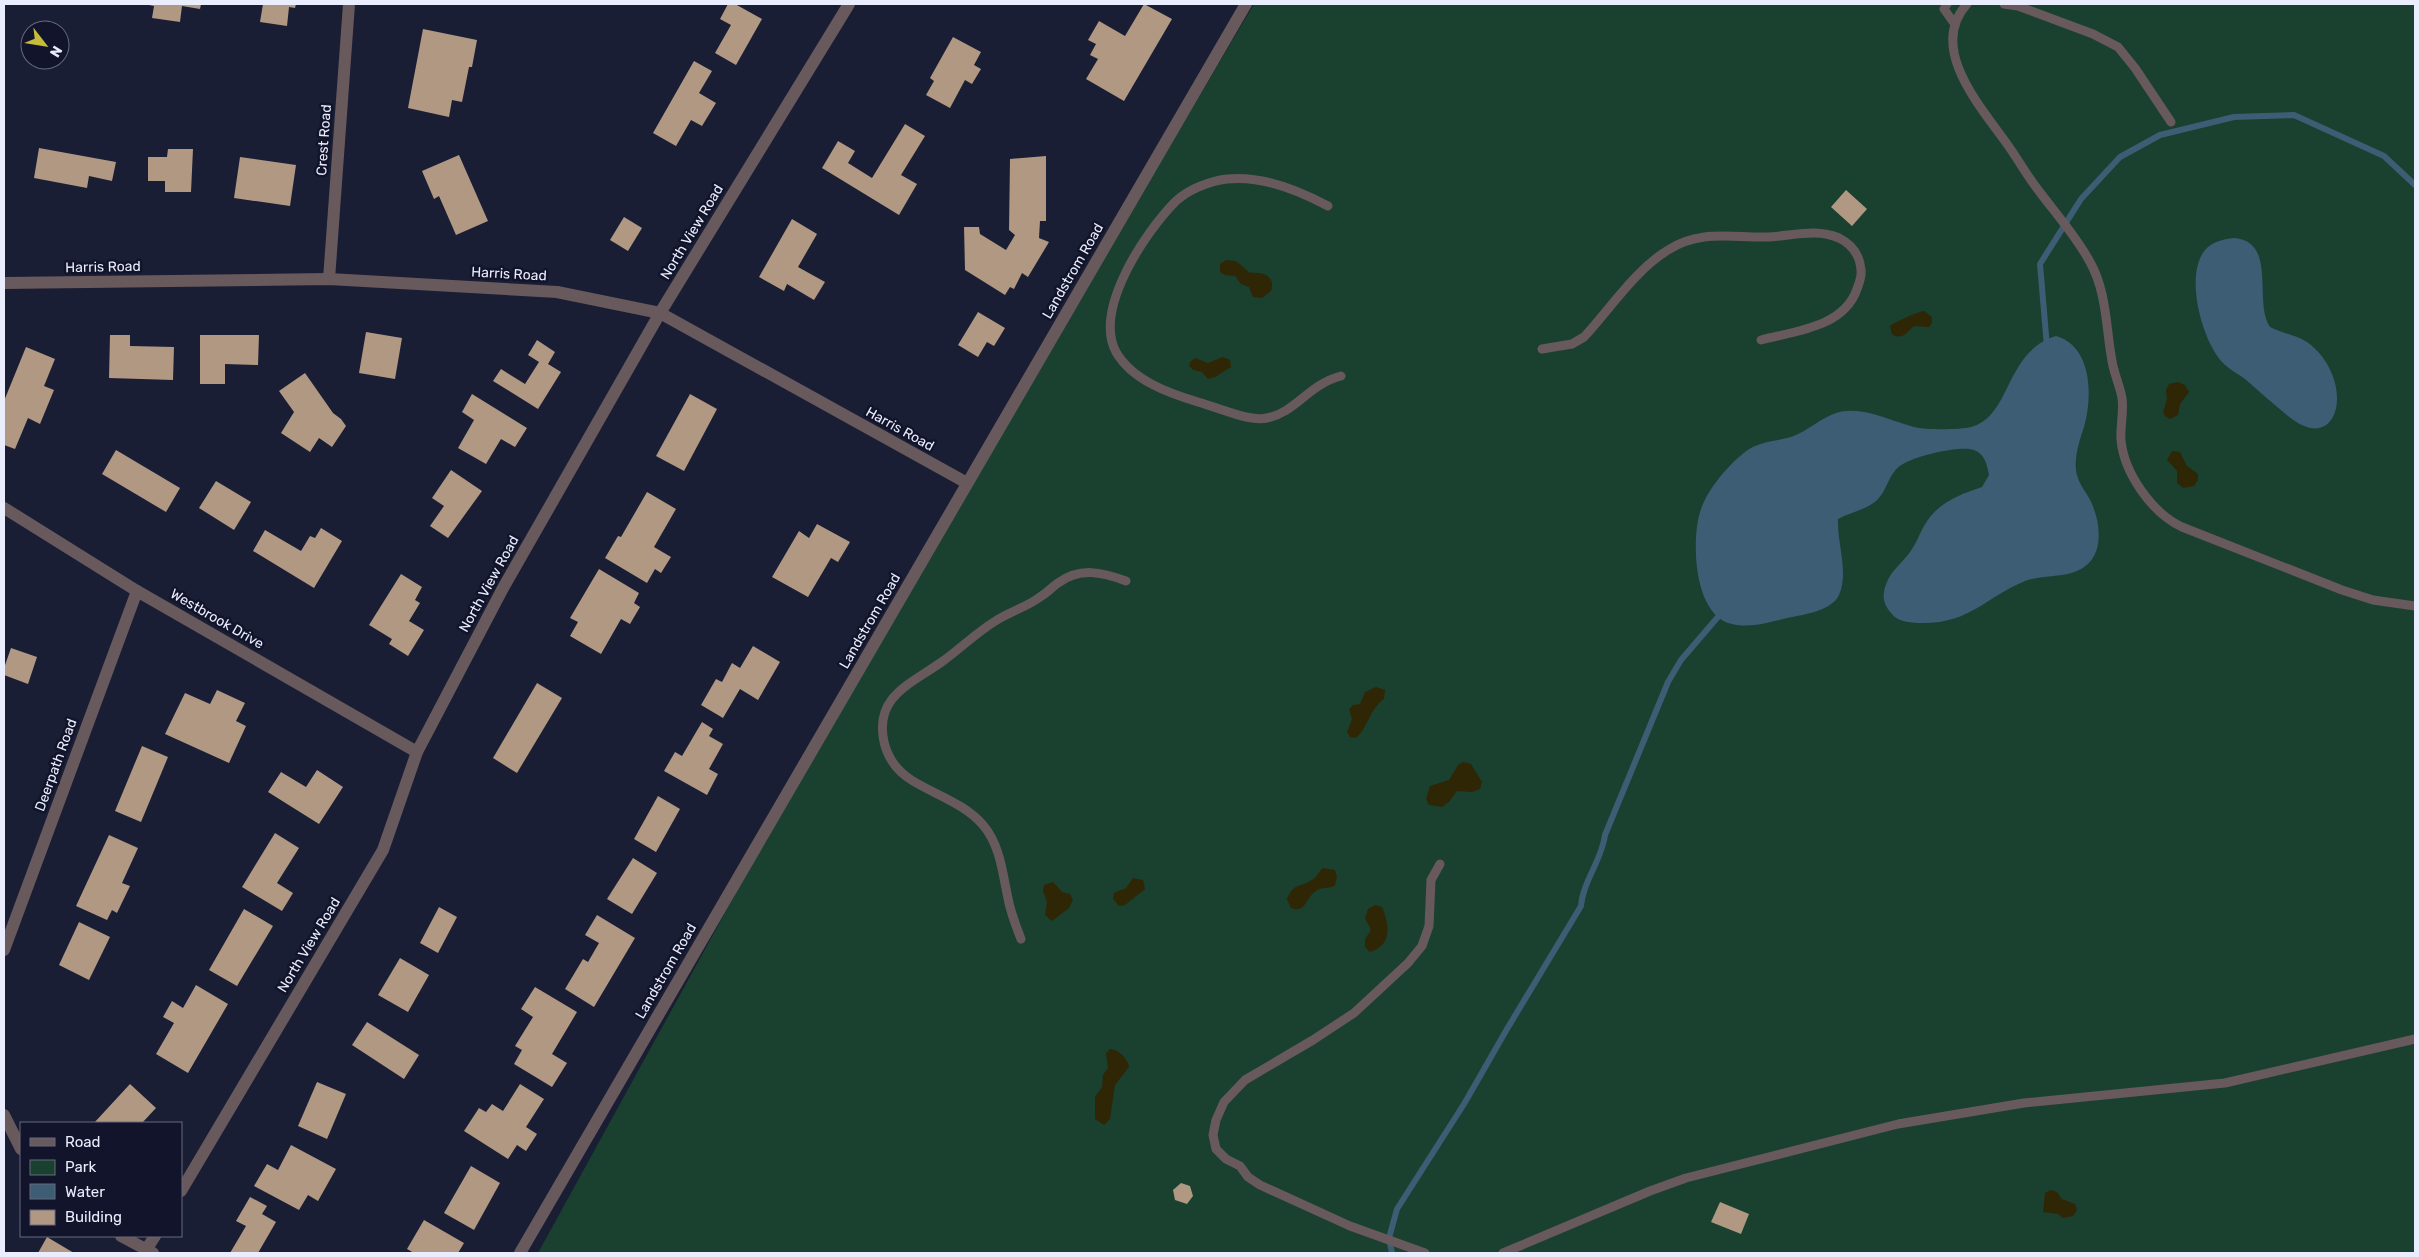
<svg xmlns="http://www.w3.org/2000/svg" width="2419" height="1257" viewBox="0 0 2419 1257" font-family="Rubik,sans-serif">
<rect width="100%" height="100%" fill="#1a1e34"/>
<!-- green -->
<path fill="#1a4030" d="M1254,4H2415V1253H538L853,680Z"/>
<!-- sand -->
<g fill="#2f2605">
<path d="M1226,260L1236,261L1250,273C1263,272 1276,276 1271,291L1262,298L1253,297L1249,287L1241,284L1235,276L1225,275L1220,272V264Z"/>
<path d="M1924,311L1932,317V323L1929,327L1914,326C1907,332 1902,341 1892,334L1890,326C1893,323 1919,311 1924,311Z"/>
<path d="M1223,357L1230,360L1231,367L1215,377L1208,379L1202,372L1193,370L1189,366L1190,362L1195,358L1208,363Z"/>
<path d="M2178,382L2185,385L2189,392L2180,404L2178,415L2170,419L2165,416L2163,412L2167,399L2166,390L2169,384Z"/>
<path d="M2172,451L2180,452L2187,466L2198,474V480L2194,486L2183,488L2177,483V471L2167,460Z"/>
<path d="M1376,687L1385,690L1384,699C1369,709 1366,733 1355,738L1350,737L1347,732L1352,719L1349,709L1353,705L1360,704L1365,692Z"/>
<path d="M1463,762L1471,764L1482,782L1480,789L1472,792L1457,791L1449,802L1442,807L1429,805L1426,799L1430,786L1449,780L1458,765Z"/>
<path d="M1323,868L1335,870L1337,877L1335,885C1329,890 1322,886 1316,891C1306,897 1306,914 1291,908L1287,899C1294,882 1300,888 1312,880C1317,877 1319,871 1323,868Z"/>
<path d="M1133,878L1143,880L1145,889L1125,905L1119,906L1113,899L1114,893L1126,888Z"/>
<path d="M1053,882L1062,892L1070,894L1073,900L1069,908L1052,921L1045,915L1047,902L1043,891L1044,885Z"/>
<path d="M1375,905L1382,907C1389,924 1393,945 1370,952L1365,947V939L1371,930L1365,918L1368,909Z"/>
<path d="M1110,1049C1118,1049 1128,1059 1129,1067L1115,1085L1110,1119L1104,1125L1095,1119V1097L1102,1087L1103,1075L1108,1068L1106,1053Z"/>
<path d="M2051,1190L2057,1192L2062,1199L2075,1204L2077,1210L2073,1216L2063,1218L2058,1214L2043,1212L2045,1193Z"/>
</g>
<!-- water -->
<g fill="#3c5d74">
<path d="M2233,238C2278,240 2253,302 2270,327C2283,334 2299,335 2311,345C2356,383 2339,458 2288,416C2273,404 2259,391 2245,379C2238,374 2229,369 2223,363C2202,342 2182,270 2208,247C2215,241 2225,239 2233,238Z"/>
<path d="M2056,336C2092,346 2093,396 2084,427C2079,442 2072,463 2078,478C2080,485 2086,492 2089,498C2098,514 2103,539 2094,556C2080,581 2047,573 2025,581C1984,598 1969,625 1918,623C1907,622 1898,622 1891,613C1882,603 1882,593 1887,582C1891,571 1903,562 1910,552C1916,544 1919,535 1924,526C1937,503 1958,495 1982,487L1989,475C1987,465 1985,454 1974,450C1960,445 1916,456 1903,464C1888,472 1888,491 1876,501C1865,510 1851,512 1838,519C1837,543 1849,572 1839,595C1832,610 1807,614 1792,617C1773,621 1752,629 1732,624C1694,616 1691,542 1700,512C1707,490 1727,466 1745,452C1761,440 1779,442 1796,435C1810,429 1821,418 1836,413C1861,405 1890,421 1914,427C1924,430 1960,430 1971,427C2012,416 2004,352 2056,336Z"/>
</g>
<g fill="none" stroke-linecap="round" stroke-linejoin="round">
<!-- stream -->
<g stroke="#3c5d74" stroke-width="6">
<path d="M2047,347L2040,264L2081,199L2120,157L2160,135L2234,117L2294,115L2384,156L2415,185"/>
<path d="M1392,1253L1389,1238L1397,1209L1464,1104L1507,1029L1581,906C1583,881 1602,860 1605,835L1668,682L1681,660L1723,611"/>
</g>
</g>
<!-- building -->
<g fill="#b19883">
<path d="M144,4H201L200,9L182,6L180,22L152,18L154,6Z"/>
<path d="M263,4H296L295,8L289,7L287,26L260,22Z"/>
<path d="M728,4H735L762,19L736,65L715,53L731,25L720,19Z"/>
<path d="M1144,4L1172,19L1124,101L1086,79L1098,59L1090,55L1096,44L1088,40L1099,21L1125,36Z"/>
<path d="M423,29L477,40L472,67H469L462,102L452,100L449,117L408,108Z"/>
<path d="M953,37L981,52L974,65L981,69L972,84L965,80L950,108L926,95L934,81L930,78Z"/>
<path d="M694,61L712,71L699,93L716,103L702,126L691,120L676,146L653,133Z"/>
<path d="M905,124L925,136L901,175L917,184L899,215L822,168L838,141L855,151L848,163L872,178Z"/>
<path d="M39,148L116,162L112,181L89,176L87,188L34,178Z"/>
<path d="M168,149H193L191,192H165V181H148V157H167Z"/>
<path d="M459,155L488,221L456,235L439,196L434,199L422,171Z"/>
<path d="M1046,156V221H1040L1039,238L1049,242L1028,277L1022,273L1014,289L1010,287L1005,295L965,270L964,227H979L980,234L1006,250L1015,235L1009,230L1010,159Z"/>
<path d="M240,157L296,165L290,206L234,198Z"/>
<path d="M1846,190L1867,209L1852,226L1831,207Z"/>
<path d="M624,217L642,228L628,251L610,240Z"/>
<path d="M792,219L817,234L798,267L825,282L814,300L787,284L784,291L759,277Z"/>
<path d="M978,312L1005,328L994,346L987,342L978,357L958,345Z"/>
<path d="M366,332L402,338L395,379L359,373Z"/>
<path d="M110,335H130V346L174,347L173,380L109,378Z"/>
<path d="M200,335H259L258,365L225,364V384H200Z"/>
<path d="M537,340L555,352L548,364L561,372L538,409L493,381L501,369L525,384L539,362L528,355Z"/>
<path d="M26,347L55,359L44,386L54,390L40,424L28,418L15,449L4,445V401Z"/>
<path d="M305,373L333,413L341,419L346,426L332,447L319,438L310,452L281,433L294,412L279,391Z"/>
<path d="M472,394L527,428L515,447L501,439L486,464L458,448L474,420L462,412Z"/>
<path d="M690,394L717,409L684,471L656,456Z"/>
<path d="M116,450L180,488L166,512L102,474Z"/>
<path d="M451,470L482,491L448,538L430,526L444,506L432,498Z"/>
<path d="M216,481L251,502L234,530L199,508Z"/>
<path d="M647,492L676,509L654,547L671,557L661,573L655,569L647,583L605,558L618,536L621,537Z"/>
<path d="M817,524L850,542L838,562L831,558L808,597L772,577L799,531L809,538Z"/>
<path d="M321,528L342,541L314,588L253,551L265,530L301,551L310,536L315,538Z"/>
<path d="M599,569L639,593L634,603L640,607L630,624L621,619L601,654L570,636L578,622L570,618Z"/>
<path d="M401,574L422,587L415,600L420,603L409,621L424,630L408,656L389,644L392,639L369,625Z"/>
<path d="M753,646L780,662L758,700L740,689L723,718L701,705L716,679L722,682L732,663L740,668Z"/>
<path d="M11,648L37,657L28,684L4,675V668Z"/>
<path d="M537,683L562,698L517,773L493,758Z"/>
<path d="M217,690L245,703L236,721L246,726L229,763L165,734L185,693L210,704Z"/>
<path d="M702,722L713,729L709,736L723,744L709,769L718,774L707,795L664,771L675,752L682,756Z"/>
<path d="M142,746L168,757L141,822L115,811Z"/>
<path d="M317,770L343,787L319,824L268,792L281,772L306,787Z"/>
<path d="M658,796L680,809L656,852L634,839Z"/>
<path d="M275,833L299,848L277,883L293,893L282,911L242,887Z"/>
<path d="M109,835L138,848L122,883L130,886L117,913L112,910L107,920L76,906Z"/>
<path d="M633,858L657,873L632,914L607,899Z"/>
<path d="M439,907L457,917L438,953L420,943Z"/>
<path d="M244,909L273,926L237,986L209,970Z"/>
<path d="M597,915L635,938L594,1007L565,989L583,959L588,962L599,943L585,935Z"/>
<path d="M79,922L110,937L89,980L59,965Z"/>
<path d="M400,958L429,975L408,1012L378,995Z"/>
<path d="M196,985L228,1004L188,1073L156,1054L174,1023L163,1017L172,1001L183,1008Z"/>
<path d="M535,987L577,1012L552,1054L567,1063L552,1087L514,1064L522,1050L515,1046L533,1017L521,1009Z"/>
<path d="M367,1022L419,1055L404,1079L352,1045Z"/>
<path d="M317,1082L346,1094L327,1139L298,1126Z"/>
<path d="M130,1084L156,1108L142,1123H94Z"/>
<path d="M520,1084L544,1099L526,1127L537,1134L526,1151L517,1145L508,1159L464,1131L479,1108L486,1112L492,1104L503,1111Z"/>
<path d="M291,1145L336,1169L318,1201L308,1195L299,1210L254,1186L267,1164L278,1170Z"/>
<path d="M471,1166L500,1183L474,1230L444,1213Z"/>
<path d="M1181,1183L1190,1186L1193,1196L1187,1204L1175,1200L1173,1190Z"/>
<path d="M250,1197L267,1206L262,1214L276,1222L258,1253H230L246,1226L236,1221Z"/>
<path d="M1720,1202L1749,1214L1741,1234L1711,1222Z"/>
<path d="M424,1220L464,1243L458,1253H414L407,1249Z"/>
<path d="M47,1237L74,1253H38Z"/>
</g>
<g fill="none" stroke-linecap="round" stroke-linejoin="round">
<!-- lane -->
<g stroke="#68595d" stroke-width="9">
<path d="M1947,4L1944,9L1954,23"/>
<path d="M1967,4C1927,48 1981,107 2007,144C2018,159 2027,176 2039,191C2056,214 2076,236 2090,262C2107,292 2106,329 2112,361C2114,374 2120,386 2122,398C2124,412 2120,426 2121,440C2124,473 2152,513 2182,527L2342,590L2373,600L2415,606"/>
<path d="M2004,4L2018,6L2093,34L2118,47L2135,68L2171,122"/>
<path d="M1328,206C1298,190 1262,175 1227,179C1210,181 1189,189 1176,201C1146,231 1093,309 1116,352C1132,380 1168,393 1198,402C1216,407 1249,422 1267,418C1295,413 1309,384 1341,376"/>
<path d="M1542,349L1572,344L1584,337C1610,309 1635,270 1668,250C1700,229 1733,238 1768,237C1792,236 1816,228 1839,238C1853,245 1860,256 1861,270C1862,277 1859,283 1857,289C1844,327 1796,331 1761,340"/>
<path d="M1021,939C1017,929 1013,918 1010,907C1003,880 1002,847 983,825C965,804 936,795 913,781C898,772 888,759 884,742C874,696 911,684 943,661C961,648 977,632 997,620C1011,611 1027,607 1040,597C1047,593 1052,587 1058,583C1080,567 1102,572 1126,581"/>
<path d="M1425,1253L1350,1226L1260,1185L1248,1177L1240,1166L1226,1159L1216,1149L1213,1135L1216,1120L1224,1102L1245,1080L1313,1040L1354,1013L1408,963L1422,946L1429,926L1431,880L1440,864"/>
<path d="M1503,1253L1650,1191L1686,1178L1898,1124L2024,1103L2225,1083L2415,1039"/>
</g>
<!-- street -->
<g stroke="#68595d" stroke-width="12">
<path d="M329,279L349,4"/>
<path d="M4,283L329,279L557,292L660,313L967,483"/>
<path d="M4,508L137,591L417,752"/>
<path d="M4,950L137,591"/>
<path d="M4,1115L21,1149"/>
<path d="M181,1191L383,850L417,752L502,590L660,313L849,4"/>
<path d="M121,1236L153,1253"/>
<path d="M144,1253L155,1236"/>
<path d="M520,1253L1246,4"/>
</g>
</g>
<g text-anchor="middle" dominant-baseline="central" stroke-width="5" stroke-linejoin="round" paint-order="stroke">
<!-- street labels -->
<g font-size="14" fill="#eaedfd" stroke="#11142a">
<text transform="translate(324 140) rotate(-86)">Crest Road</text>
<text transform="translate(692 232) rotate(-59)">North View Road</text>
<text transform="translate(103 267) rotate(-1)">Harris Road</text>
<text transform="translate(1073 271) rotate(-60)">Landstrom Road</text>
<text transform="translate(509 274) rotate(3)">Harris Road</text>
<text transform="translate(900 429) rotate(29)">Harris Road</text>
<text transform="translate(489 584) rotate(-61)">North View Road</text>
<text transform="translate(217 619) rotate(30)">Westbrook Drive</text>
<text transform="translate(870 621) rotate(-60)">Landstrom Road</text>
<text transform="translate(56 765) rotate(-70)">Deerpath Road</text>
<text transform="translate(309 945) rotate(-59)">North View Road</text>
<text transform="translate(666 971) rotate(-60)">Landstrom Road</text>
</g>
</g>
<!-- border -->
<rect width="2419" height="1257" fill="none" stroke="#eaedfd" stroke-width="10"/>
<!-- legend -->
<rect x="20" y="1122" width="162" height="115" fill="#11142a" stroke="#686b7e"/>
<rect x="30" y="1138" width="25" height="8" fill="#68595d" stroke="#686b7e"/>
<text x="65" y="1147" font-size="15" fill="#eaedfd">Road</text>
<rect x="30" y="1160" width="25" height="15" fill="#1a4030" stroke="#686b7e"/>
<text x="65" y="1172" font-size="15" fill="#eaedfd">Park</text>
<rect x="30" y="1184" width="25" height="15" fill="#3c5d74" stroke="#686b7e"/>
<text x="65" y="1197" font-size="15" fill="#eaedfd">Water</text>
<rect x="30" y="1210" width="25" height="15" fill="#b19883" stroke="#686b7e"/>
<text x="65" y="1222" font-size="15" fill="#eaedfd">Building</text>
<!-- north arrow -->
<g transform="translate(45 45) rotate(121)"><circle r="24" fill="#11142a" stroke="#686b7e"/>
<path d="M0-4L9 19L0 12L-9 19Z" fill="#c7bb3c"/>
<text y="-8" font-size="14" font-weight="bold" text-anchor="middle" fill="#eaedfd">N</text>
</g>
</svg>
